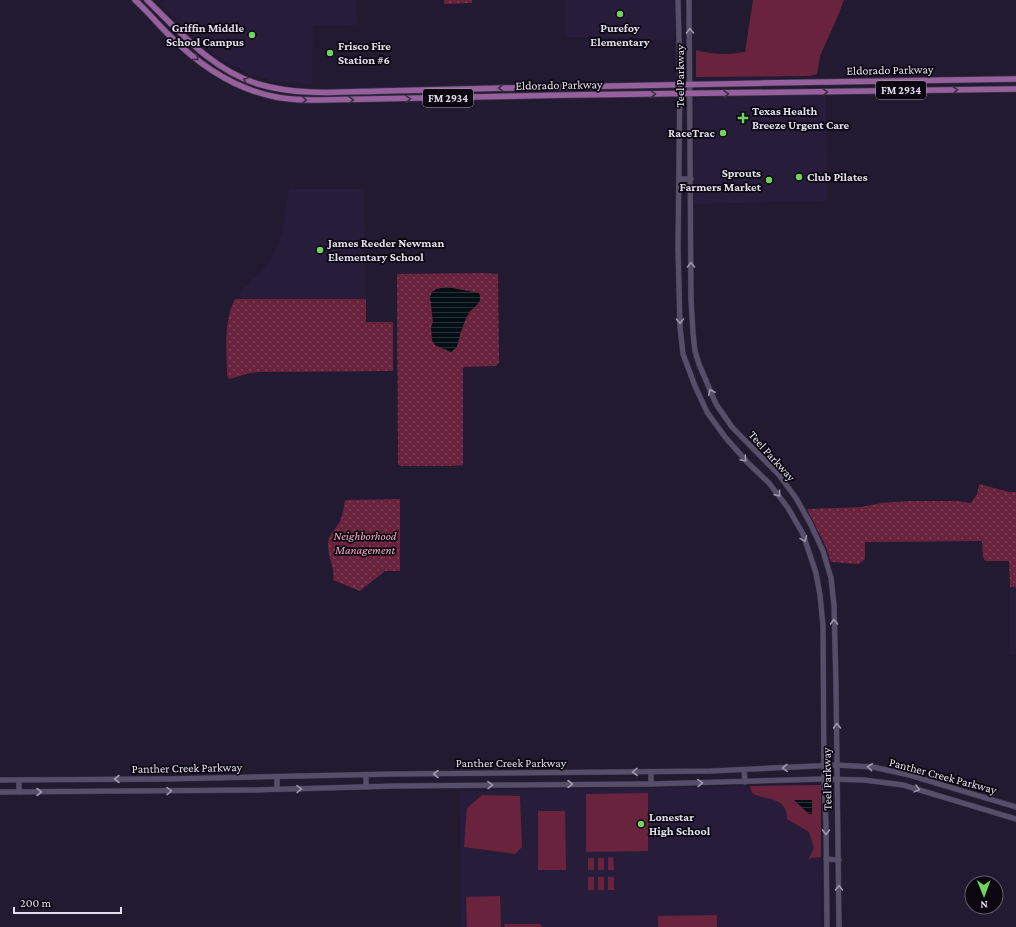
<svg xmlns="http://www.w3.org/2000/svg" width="1016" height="927" viewBox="0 0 1016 927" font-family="'Crimson Pro',serif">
<defs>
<pattern id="park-dots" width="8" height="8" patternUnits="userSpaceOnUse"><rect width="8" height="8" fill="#6a233d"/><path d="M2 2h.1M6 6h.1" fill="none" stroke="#7f4259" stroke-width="1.8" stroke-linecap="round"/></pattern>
<pattern id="water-rules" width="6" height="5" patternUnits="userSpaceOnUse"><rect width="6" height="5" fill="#040e15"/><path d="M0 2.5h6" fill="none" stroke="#283137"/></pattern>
</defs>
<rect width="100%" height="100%" fill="#211a31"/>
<!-- built -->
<g fill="#271d3b">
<path d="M164,0H356L357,25L313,26L312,84L273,81L246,73L224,61L202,44L160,4Z"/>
<path d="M565,0H674L675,29L673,40L640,41L639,37H565Z"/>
<path d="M826,95L827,201L694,204V103L697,98Z"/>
<path d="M289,189H364L366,299H242L240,295L241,290L262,271L271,258L279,242L283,230Z"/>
<rect x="1010" y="587" width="6" height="68"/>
<path d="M821,785V927H461L460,791Z"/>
</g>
<!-- green -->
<g fill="#6a233d">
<path d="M753,0H844L837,18L820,56L817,74L810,76L696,77V50C713,55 728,55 745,52Z"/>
<path d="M821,785V857L811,858L808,860L814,848L809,832L787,819C787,796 766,801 752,793L750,786Z"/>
<path d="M648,793V851L586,852V794Z"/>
<path d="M482,795L520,796L522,847L515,854L464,847L467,808Z"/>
<path d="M538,811H565L566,870H538Z"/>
<path d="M613,857L614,870H608V858Z"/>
<rect x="588" y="858" width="6" height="12"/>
<rect x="598" y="858" width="6" height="12"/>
<rect x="588" y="877" width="6" height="13"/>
<rect x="598" y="877" width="6" height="13"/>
<rect x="608" y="877" width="6" height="13"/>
<path d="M500,896L501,927H467L466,897Z"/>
<path d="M717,915V927H658V916Z"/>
<path d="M504,924H540L542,927H505Z"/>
</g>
<!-- park -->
<g fill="url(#park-dots)">
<path d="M444,0H472V3L444,4Z"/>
<path d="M483,273L498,274L499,362L496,366L464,367L463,368V465L452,466H401L398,464L397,274Z"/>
<path d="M235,299H366V322H393V371L260,372L250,373L229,379L227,375C227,350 223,322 235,299Z"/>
<path d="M979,484L1009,492H1016V587H1010L1009,561H985L983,557L982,541L865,542V559L859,564L831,562L826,547L807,509L861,507L882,503L909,501H956L971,503L977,494Z"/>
<path d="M400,499V571H385L360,591L333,580C336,569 327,556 328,543C329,534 336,529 340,521C343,514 344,507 345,500Z"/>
</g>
<!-- water -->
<g fill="url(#water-rules)">
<path d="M447,287L479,293C480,296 481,299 479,302C477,306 473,308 470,311C463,323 460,334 457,347L451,352L435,345L432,340L431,327L433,322L430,297L432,292L436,289Z"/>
<path d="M794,800H812V814H809Z"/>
</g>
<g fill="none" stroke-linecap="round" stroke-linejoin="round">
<defs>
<g id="secondary">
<path d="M678,0L680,78L678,249L680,327L683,354L695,386L707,412L725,437L748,463L769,483L788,508L803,534L816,573L820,595L823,626L824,779L826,824L827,927"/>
<path d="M689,0L691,299L693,333L695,351L699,364L716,404L732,427L779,475L796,498L810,523L823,551L831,578L834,605L836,686L839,927"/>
<path d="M679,179H691"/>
<path d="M744,770L745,782"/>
<path d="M651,772V784"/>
<path d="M366,775V787"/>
<path d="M277,777V789"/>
<path d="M0,780L168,779L394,774L711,771L837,765L873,767L909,775L1016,807"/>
<path d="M0,792L253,790L395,786L651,784L824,779L864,780L903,785L1016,819"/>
<path d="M19,792V780"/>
<path d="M826,859L839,860"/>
</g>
<g id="primary">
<path d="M135,0C147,11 158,24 169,35C199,65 234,89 276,97C290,100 304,100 319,100L568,95L1016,89"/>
<path d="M147,0C180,32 212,70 258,84C298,96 341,92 383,91C424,90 465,89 505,88C675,84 846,82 1016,79"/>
</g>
</defs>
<!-- secondary casing -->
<use href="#secondary" stroke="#3b3447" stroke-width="6"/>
<!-- primary casing -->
<use href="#primary" stroke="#3b3447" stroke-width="7"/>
<!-- secondary -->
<use href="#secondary" stroke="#574f6a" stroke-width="5"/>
<!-- primary -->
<use href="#primary" stroke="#95609b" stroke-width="5.5"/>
</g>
<!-- one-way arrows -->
<defs><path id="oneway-chevron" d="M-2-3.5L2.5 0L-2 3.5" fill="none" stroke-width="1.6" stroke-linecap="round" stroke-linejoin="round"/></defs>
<g stroke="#9d97ac">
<use href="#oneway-chevron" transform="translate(690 31) rotate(-91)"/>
<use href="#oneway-chevron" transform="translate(691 265) rotate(-90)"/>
<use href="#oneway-chevron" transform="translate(680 321) rotate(88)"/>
<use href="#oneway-chevron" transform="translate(711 392) rotate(-115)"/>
<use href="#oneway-chevron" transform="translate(744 459) rotate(47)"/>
<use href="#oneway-chevron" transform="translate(778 494) rotate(52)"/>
<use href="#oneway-chevron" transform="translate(804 539) rotate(69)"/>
<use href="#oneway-chevron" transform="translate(834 622) rotate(-91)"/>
<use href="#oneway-chevron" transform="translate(837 726) rotate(-91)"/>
<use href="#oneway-chevron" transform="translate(870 767) rotate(-174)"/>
<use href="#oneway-chevron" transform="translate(785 768) rotate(177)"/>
<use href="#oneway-chevron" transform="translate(635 772) rotate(179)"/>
<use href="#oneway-chevron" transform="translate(436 774) rotate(180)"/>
<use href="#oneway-chevron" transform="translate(117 779) rotate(180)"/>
<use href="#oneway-chevron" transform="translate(700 783) rotate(-1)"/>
<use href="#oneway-chevron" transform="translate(570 784)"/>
<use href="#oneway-chevron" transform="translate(490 785) rotate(-1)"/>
<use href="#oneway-chevron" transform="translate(299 789) rotate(-1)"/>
<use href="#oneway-chevron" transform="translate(917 789) rotate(15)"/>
<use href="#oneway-chevron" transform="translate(169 791) rotate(-1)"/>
<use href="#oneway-chevron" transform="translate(39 792)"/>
<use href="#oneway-chevron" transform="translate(826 832) rotate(90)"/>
<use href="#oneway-chevron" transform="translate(839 888) rotate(-90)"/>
</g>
<g stroke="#422b48">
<use href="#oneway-chevron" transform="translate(196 58) rotate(38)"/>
<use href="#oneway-chevron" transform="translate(246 80) rotate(-160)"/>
<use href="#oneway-chevron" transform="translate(501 88) rotate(179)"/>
<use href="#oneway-chevron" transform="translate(955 90) rotate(-1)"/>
<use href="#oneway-chevron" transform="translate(825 92) rotate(-1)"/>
<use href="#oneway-chevron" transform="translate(653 94) rotate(-1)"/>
<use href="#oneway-chevron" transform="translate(726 94) rotate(-1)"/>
<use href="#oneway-chevron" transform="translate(408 99) rotate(-1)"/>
<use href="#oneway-chevron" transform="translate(304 100) rotate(2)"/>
<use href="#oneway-chevron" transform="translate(351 100) rotate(-1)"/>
</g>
<!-- markers -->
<g fill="#72d25d" stroke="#0a0711" stroke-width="1.5">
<circle cx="620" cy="14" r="4"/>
<circle cx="252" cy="35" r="4"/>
<circle cx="330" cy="53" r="4"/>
<path d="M741 112h4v4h4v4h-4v4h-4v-4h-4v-4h4z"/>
<circle cx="723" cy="133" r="4"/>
<circle cx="799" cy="177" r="4"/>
<circle cx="769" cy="180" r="4"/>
<circle cx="320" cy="250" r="4"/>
<circle cx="641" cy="824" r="4"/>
</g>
<g text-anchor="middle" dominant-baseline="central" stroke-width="3.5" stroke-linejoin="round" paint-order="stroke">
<!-- shield labels -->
<g fill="#0a0711" stroke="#a29eac" stroke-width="1">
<rect x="876" y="81" width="50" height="18" rx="3"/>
<rect x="423" y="89" width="50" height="18" rx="3"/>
</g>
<g font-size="11" font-weight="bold" fill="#e3dfef">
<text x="901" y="90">FM 2934</text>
<text x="448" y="98">FM 2934</text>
</g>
<!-- poi labels -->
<g font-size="12" font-weight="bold" fill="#e3dfef" stroke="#0a0711" text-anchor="start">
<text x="244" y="28" text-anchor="end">Griffin Middle<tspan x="244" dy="14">School Campus</tspan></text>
<text x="620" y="28" text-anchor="middle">Purefoy<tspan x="620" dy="14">Elementary</tspan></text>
<text x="338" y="46">Frisco Fire<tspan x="338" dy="14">Station #6</tspan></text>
<text x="752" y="111">Texas Health<tspan x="752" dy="14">Breeze Urgent Care</tspan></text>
<text x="715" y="133" text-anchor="end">RaceTrac</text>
<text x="761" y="173" text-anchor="end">Sprouts<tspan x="761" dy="14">Farmers Market</tspan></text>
<text x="807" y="177">Club Pilates</text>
<text x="328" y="243">James Reeder Newman<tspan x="328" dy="14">Elementary School</tspan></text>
<text x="649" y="817">Lonestar<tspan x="649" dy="14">High School</tspan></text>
</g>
<!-- street labels -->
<g font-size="12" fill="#e3dfef" stroke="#0a0711">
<text transform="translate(890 70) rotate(-1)">Eldorado Parkway</text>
<text transform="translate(680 76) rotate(-90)">Teel Parkway</text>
<text transform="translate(559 85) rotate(-1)">Eldorado Parkway</text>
<text transform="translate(772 456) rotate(48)">Teel Parkway</text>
<text x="511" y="763">Panther Creek Parkway</text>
<text transform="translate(187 768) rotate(-1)">Panther Creek Parkway</text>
<text transform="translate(943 776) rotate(15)">Panther Creek Parkway</text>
<text transform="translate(827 779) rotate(-91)">Teel Parkway</text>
</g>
<!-- park labels -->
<g font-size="12" font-style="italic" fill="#f3abc0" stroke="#0a0711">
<text x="365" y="536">Neighborhood<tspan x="365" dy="14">Management</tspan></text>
</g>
</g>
<!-- north arrow -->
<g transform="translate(984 895) rotate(179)"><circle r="19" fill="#0a0711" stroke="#615d6a"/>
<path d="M0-3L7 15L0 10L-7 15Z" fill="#72d25d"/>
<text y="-6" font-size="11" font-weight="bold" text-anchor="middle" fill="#e3dfef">N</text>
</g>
<!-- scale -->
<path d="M14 907v6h107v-6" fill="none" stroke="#e3dfef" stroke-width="2"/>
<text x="20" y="907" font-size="12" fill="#e3dfef" stroke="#0a0711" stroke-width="3" paint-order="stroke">200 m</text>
</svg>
